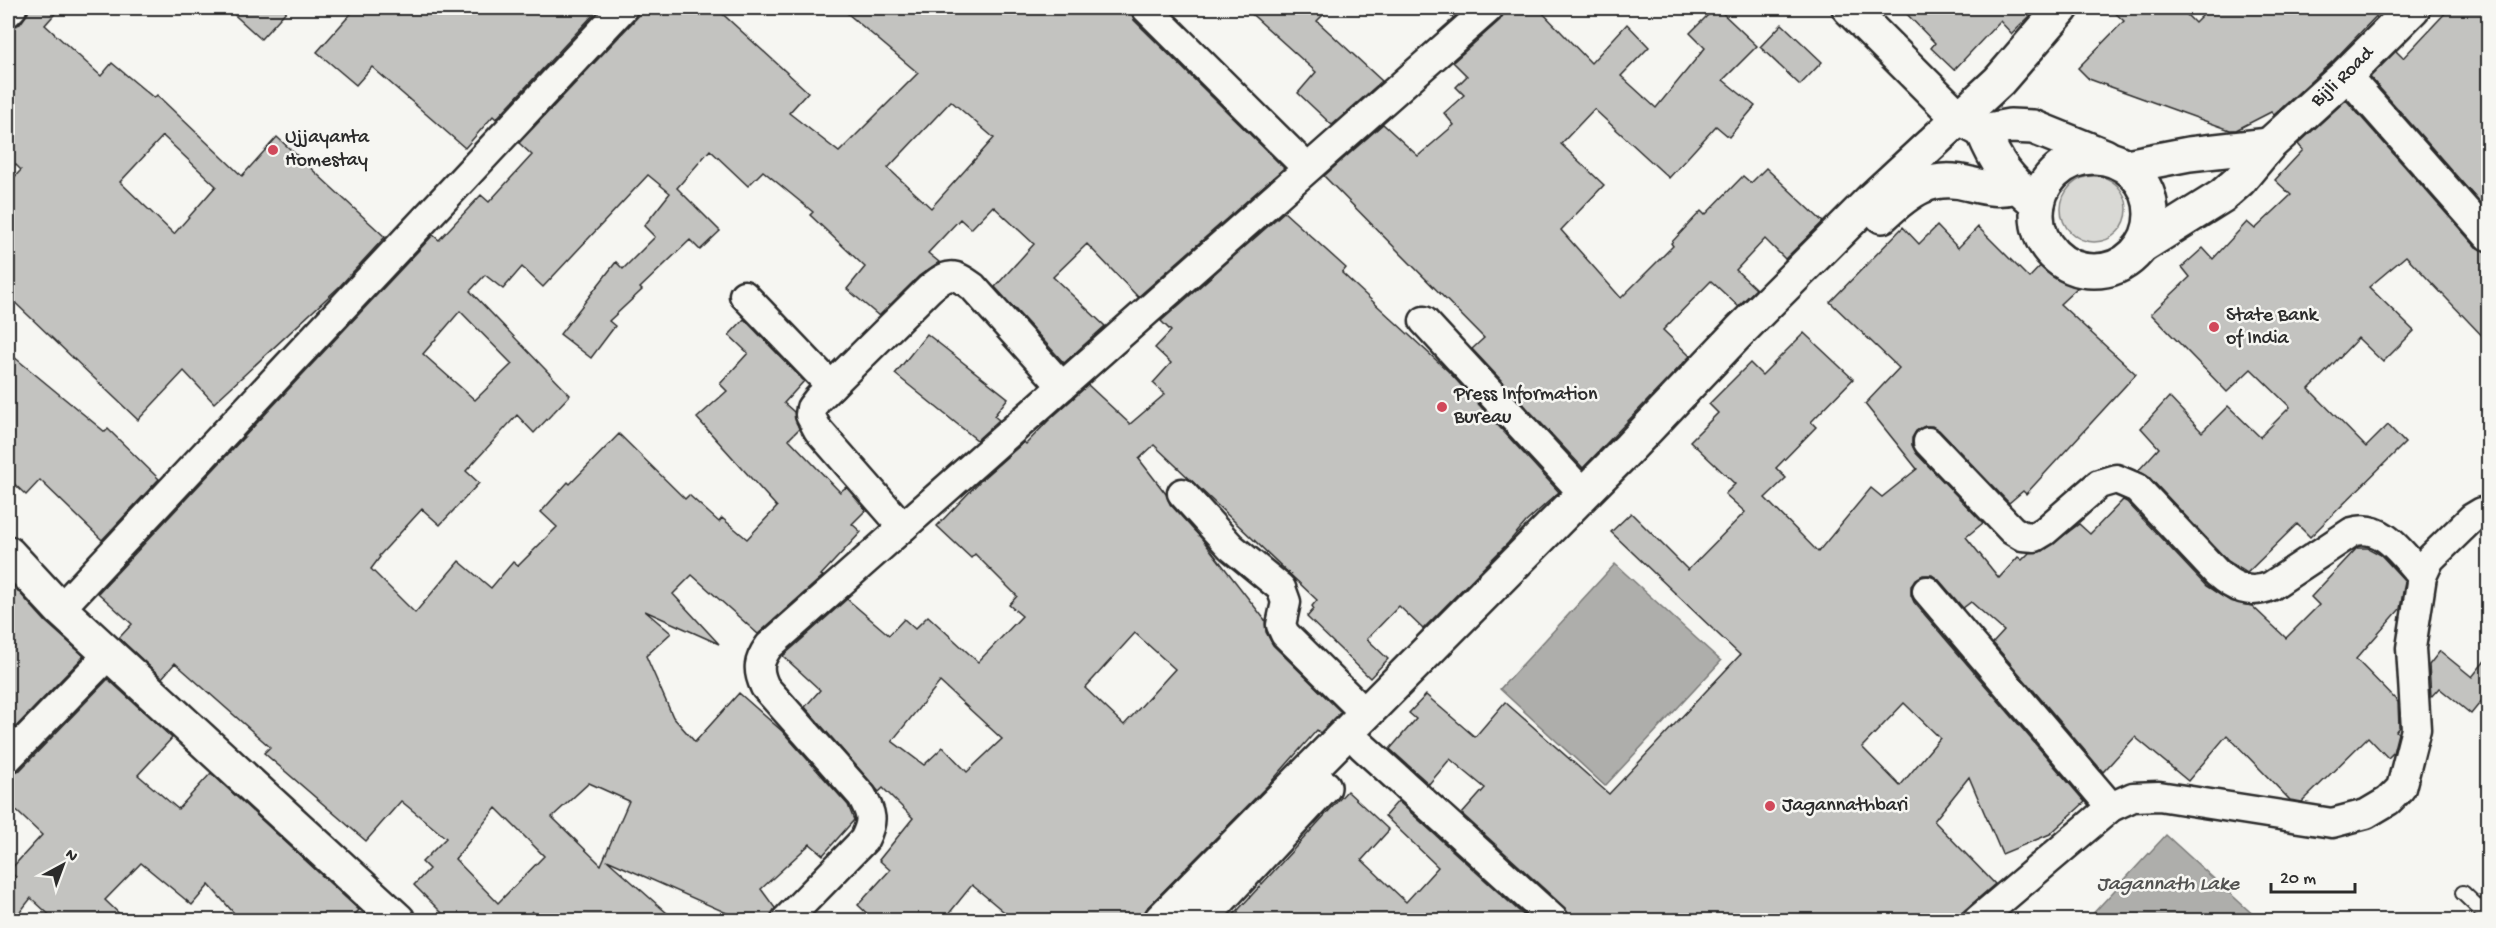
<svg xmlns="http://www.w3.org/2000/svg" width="2496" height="928" viewBox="0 0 2496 928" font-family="'Gochi Hand',sans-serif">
<rect width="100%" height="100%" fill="#f6f6f2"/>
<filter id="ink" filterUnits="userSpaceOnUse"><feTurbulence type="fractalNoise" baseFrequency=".0167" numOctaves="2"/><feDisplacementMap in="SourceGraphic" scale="12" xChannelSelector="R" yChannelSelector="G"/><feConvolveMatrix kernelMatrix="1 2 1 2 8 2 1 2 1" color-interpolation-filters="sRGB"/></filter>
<g filter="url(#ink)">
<!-- green -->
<circle fill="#d9d9d5" stroke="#828280" stroke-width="1.5" cx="2094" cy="209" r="33"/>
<!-- water -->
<g fill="#aeaeab" stroke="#7a7a78" stroke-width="1.5">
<path d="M1615,564L1721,661L1605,786L1500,689Z"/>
<path d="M2166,835L2259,920H2087Z"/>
</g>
<!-- building -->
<g fill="#c3c3c0" stroke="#2b2b2b" stroke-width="1.5" fill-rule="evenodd">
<path d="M28,8H60L45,25L101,76L112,63L154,98L157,95L242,176L277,137L385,237L339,287L214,403L184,371L138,420L8,296V184L21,170L8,157V28L20,24L28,13ZM163,136L216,186L174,234L120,182Z"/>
<path d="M227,8H289L261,39Z"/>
<path d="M356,8H585L593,15L496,119L493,116L465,148L372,67L356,85L317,52Z"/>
<path d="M646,8H716L808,92L789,113L839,152L918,73L841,8H1130L1134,20L1284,168L1138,297L1087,244L1053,277L1105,326L1064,363L995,287L1034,244L993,206L971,229L960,219L928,253L939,262L919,276L879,316L847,289L865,267L810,215L813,212L763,171L748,186L710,150L677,188L720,231L700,250L690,240L640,288L642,290L609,321L615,326L591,358L560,334L616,262L623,269L655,237L644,226L670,193L648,175L543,287L522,267L503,289L485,275L470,291L570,395L534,433L517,415L466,471L479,483L440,525L422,509L379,556L380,557L371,569L415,613L459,561L491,588L513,562L518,566L557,527L541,512L568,482L570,484L619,434L685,499L689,495L719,522L722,518L747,539L777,507L697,418L727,391L720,384L748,353L729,335L744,319L804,381L784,403L794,412L799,429L789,439L840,492L846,487L866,510L852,524L861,532L821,575L823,576L758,634L692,575L673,594L719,644L645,611L671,633L646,656L673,717L695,742L739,693L782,731L848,805L854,820L823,855L810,844L761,889L775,908L770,921H739L736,917L607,860L676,921H542L532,911L523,921H450L414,885L429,869L422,862L446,838L401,801L366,841L264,753L270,747L175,663L162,678L119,638L132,624L98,593L433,235L439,240L481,195L489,202L532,155L519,143ZM951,101L994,138L931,208L888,168ZM460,311L512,364L475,400L423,354ZM589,783L629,801L601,865L552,817ZM496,808L544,856L498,903L455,859Z"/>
<path d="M1245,8H1330L1317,21L1382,81L1332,125L1298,93L1316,72Z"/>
<path d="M1442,8H1465L1453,18Z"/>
<path d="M1505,8H1538L1591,63L1627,24L1649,47L1621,76L1656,108L1705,48L1690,33L1715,8H1717L1757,46L1723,80L1755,106L1729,137L1716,126L1669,178L1594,109L1561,144L1604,185L1561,230L1621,298L1673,246L1671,243L1701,211L1705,215L1743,176L1751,183L1766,168L1823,222L1785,259L1765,239L1736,270L1756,289L1738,306L1711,281L1663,330L1690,356L1583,468L1472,349L1484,338L1324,176L1383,124L1418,156L1454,125L1444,113L1464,95L1456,87L1467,76L1453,62L1500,20Z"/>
<path d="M1901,8H2038L2012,34L2000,21L1954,70L1931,48L1935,43Z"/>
<path d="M2110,8H2180L2195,23L2210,8H2384L2333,61L2274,115L2271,112L2236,130H2230L2089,79L2078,68L2124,21Z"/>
<path d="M2450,8H2488V212L2370,77L2396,51L2403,58Z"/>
<path d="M1782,24L1822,62L1800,85L1760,47Z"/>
<path d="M2346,100L2476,247L2488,252V342L2406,256L2369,287L2414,331L2383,362L2358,338L2309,389L2366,447L2388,425L2405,443L2310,537L2297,524L2247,573L2228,561L2149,477L2138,471L2159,448L2141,428L2169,397L2202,432L2228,406L2260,437L2290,407L2251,369L2227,392L2151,314L2190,277L2182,267L2203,248L2213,259L2247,222L2255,229L2291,195L2275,180L2303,150L2298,144Z"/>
<path d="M1284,212L1346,268L1342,273L1448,371L1559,492L1526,522L1508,543L1423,629L1399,606L1367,639L1388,659L1370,678L1307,617L1314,609L1312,606L1317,600L1154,445L1139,459L1166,494L1170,504L1202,539L1265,620L1266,632L1273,645L1341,712L1320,733L1317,730L1271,782L1148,907L1142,921H1015L972,885L943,921H875L858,905L890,870L879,860L913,818L883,788L879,792L805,707L820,690L783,656L847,599L889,635L904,619L915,629L928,616L978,662L1022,616L1009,605L1017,596L975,554L971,558L937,526L981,480L1024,442L1026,444L1048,421L1088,385L1130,424L1165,394L1153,383L1171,363L1155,348L1171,331L1161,321ZM1135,633L1175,669L1124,725L1085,688ZM940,682L1002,739L967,772L943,747L924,765L892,741Z"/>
<path d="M1937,226L1958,248L1978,227L2029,278L2047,259L2077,288L2060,304L2136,374L2026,494L2023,491L2009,503L1939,430L1932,426H1925L1916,431L1912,438V445L1916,453L1983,523L1966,537L1999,578L2018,557L2022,560L2029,553L2043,551L2079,524L2090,534L2123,500L2127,502L2206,586L2230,601L2252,606L2286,638L2319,605L2311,597L2357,548H2368L2381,555L2405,581L2400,609L2356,659L2398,702L2399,727L2396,731L2398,733L2393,753L2388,758L2368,737L2302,802L2290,800L2227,735L2188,781L2135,737L2103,772L1993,643L2004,631L1971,602L1963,608L1939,580L1932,575H1923L1916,579L1911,586V595L1914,602L2085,802L2050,834L2002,854L1969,777L1934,821L1995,884L1952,921H1570L1565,908L1462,814L1485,788L1450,759L1429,784L1390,749L1416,719L1409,713L1426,695L1475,737L1505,702L1609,794L1740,655L1611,532L1631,513L1688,570L1745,512L1725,494L1735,484L1690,441L1718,413L1709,404L1750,363L1762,375L1804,333L1853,379L1811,422L1816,427L1776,468L1786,478L1765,498L1818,552L1871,488L1882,497L1917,469L1865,404L1899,368L1830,302L1903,227L1919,244ZM1904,703L1940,738L1900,786L1862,747Z"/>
<path d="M927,334L1008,398L994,416L999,420L977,440L895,374Z"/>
<path d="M8,352L105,432L108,429L159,479L102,540L40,480L26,495L8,478Z"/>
<path d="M8,580L46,622L84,656L8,735Z"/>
<path d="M2440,651L2472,677L2488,657V693L2471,714L2439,688L2431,697L2429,665Z"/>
<path d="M108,679L172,738L138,775L178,809L211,773L359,910L349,921H241L209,885L192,905L141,863L105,900L127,921H56L31,898L13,921H8V887L16,877L9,871L42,835L8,803V774L20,770Z"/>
<path d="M1347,791L1389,830L1362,860L1406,902L1438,867L1385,816L1398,801L1530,921H1228Z"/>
</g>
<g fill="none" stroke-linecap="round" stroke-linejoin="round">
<defs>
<path id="lane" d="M2463,893L2488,917"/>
<g id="street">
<path d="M1146,8L1307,168"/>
<path d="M8,12L12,8"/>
<path d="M2346,75L2488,236"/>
<path d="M744,295L831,386"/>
<path d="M1424,321L1584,494"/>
<path d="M1928,442L2012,530L2022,536L2035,537L2045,531L2099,484L2116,479L2137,488L2217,573C2234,588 2250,595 2271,586L2352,532C2383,522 2403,556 2422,576"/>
<path d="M1182,493L1231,547L1281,588L1286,602L1281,625L1285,634L1366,714"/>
<path d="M903,527L818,430L810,415L811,408L818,399L929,289C948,273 953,272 973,287L1062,386"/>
<path d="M1927,591L2111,807"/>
<path d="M60,609L623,8"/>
<path d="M1362,746L1554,920"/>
<path d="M8,758L109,654"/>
<path d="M786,920L864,840C874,820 872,815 862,796L765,687C757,670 758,661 769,646L1489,8"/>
<path d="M1978,920L2111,807L2133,797L2159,796L2332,823L2366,814L2388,801L2401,788L2416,729L2411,648L2422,576L2430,559L2472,518L2482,512H2488"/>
</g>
<g id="secondary">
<path d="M1882,216C1909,191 1931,173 1970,184C1987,188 1999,191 2016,186"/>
<path d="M8,553L60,609L398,920"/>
<path d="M1161,920L1629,448L1739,332L1873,198L1999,81L2062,8"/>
<path d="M1200,920L1324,787"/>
</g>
<g id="primary">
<path d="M1849,8L1960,119L1983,131L2010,126L2033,127L2105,156"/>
<path d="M1983,131C1997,166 2009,180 2038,204"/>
<circle cx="2094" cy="214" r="57"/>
<path d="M2127,166L2189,154L2269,145"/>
<path id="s1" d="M2142,246L2222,196L2240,180L2269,145L2346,75L2413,8"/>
</g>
</defs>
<!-- lane casing -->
<use href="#lane" stroke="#2b2b2b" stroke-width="18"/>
<!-- street casing -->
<use href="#street" stroke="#2b2b2b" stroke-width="33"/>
<!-- secondary casing -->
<use href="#secondary" stroke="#2b2b2b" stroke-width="38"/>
<!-- primary casing -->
<use href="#primary" stroke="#2b2b2b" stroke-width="38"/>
<!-- lane -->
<use href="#lane" stroke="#f6f6f2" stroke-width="14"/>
<!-- street -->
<use href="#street" stroke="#f6f6f2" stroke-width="28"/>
<!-- secondary -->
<use href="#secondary" stroke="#f6f6f2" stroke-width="33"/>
<!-- primary -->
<use href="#primary" stroke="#f6f6f2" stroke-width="33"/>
</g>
</g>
<!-- markers -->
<g fill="#d1495b" stroke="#f6f6f2" stroke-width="2">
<circle cx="273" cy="150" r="6"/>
<circle cx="2214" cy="327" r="6"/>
<circle cx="1442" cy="407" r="6"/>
<circle cx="1770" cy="806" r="6"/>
</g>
<g text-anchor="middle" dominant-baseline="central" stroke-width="5" stroke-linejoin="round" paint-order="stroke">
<!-- street labels -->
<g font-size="20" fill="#2b2b2b" stroke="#f6f6f2">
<text stroke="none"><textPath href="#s1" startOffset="264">Bijli Road</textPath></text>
</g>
<!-- poi labels -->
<g font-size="20" fill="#2b2b2b" stroke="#f6f6f2" text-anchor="start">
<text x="285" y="138">Ujjayanta<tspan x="285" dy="23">Homestay</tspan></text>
<text x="2226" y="316">State Bank<tspan x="2226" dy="23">of India</tspan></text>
<text x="1454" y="395">Press Information<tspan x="1454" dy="23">Bureau</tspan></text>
<text x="1782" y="806">Jagannathbari</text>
</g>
<!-- water labels -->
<g font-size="21" font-style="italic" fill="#525251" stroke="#f6f6f2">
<text x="2168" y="885">Jagannath Lake</text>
</g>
</g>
<!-- margin -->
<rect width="2496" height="928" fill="none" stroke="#f6f6f2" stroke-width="30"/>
<rect x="15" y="15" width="2466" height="898" fill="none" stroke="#2b2b2b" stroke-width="2" filter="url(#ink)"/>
<!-- north arrow -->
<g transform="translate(63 865) rotate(41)" stroke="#f6f6f2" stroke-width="4.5" paint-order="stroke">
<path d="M0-4.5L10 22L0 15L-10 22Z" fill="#2b2b2b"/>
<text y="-9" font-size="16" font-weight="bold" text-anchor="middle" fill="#2b2b2b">N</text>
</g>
<!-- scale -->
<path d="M2271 883v9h84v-9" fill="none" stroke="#2b2b2b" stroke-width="3"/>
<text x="2280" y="883" font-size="18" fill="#2b2b2b" stroke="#f6f6f2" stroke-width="4.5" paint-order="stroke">20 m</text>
</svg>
